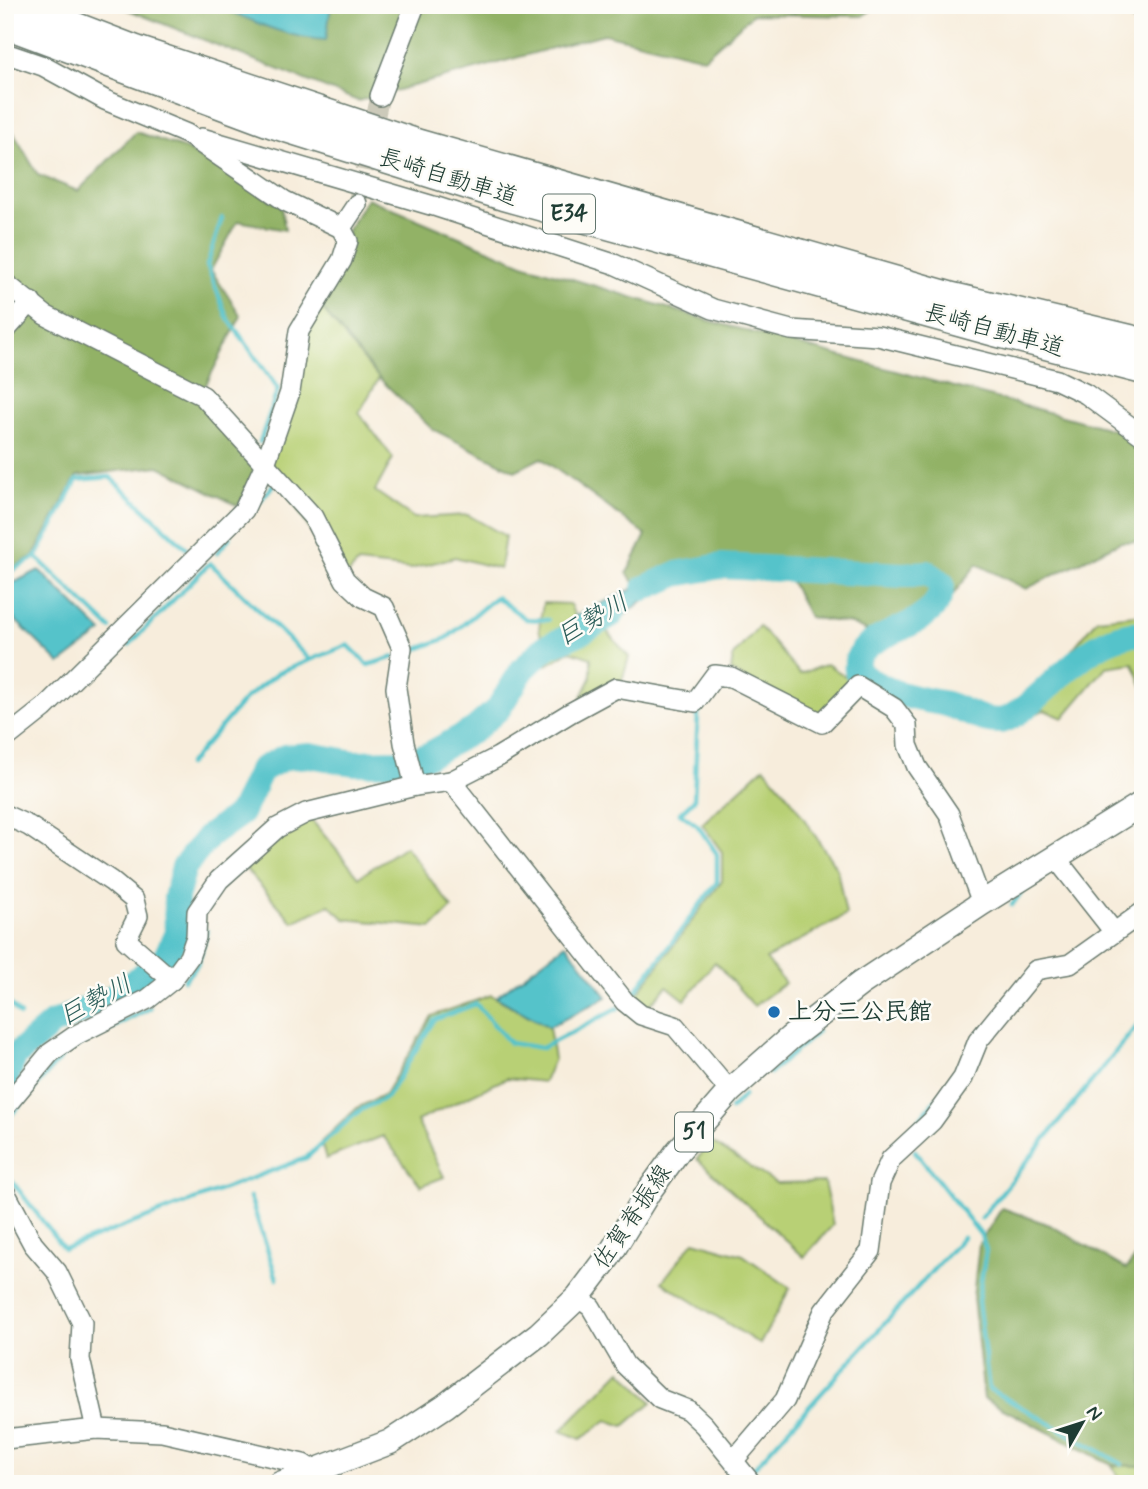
<svg xmlns="http://www.w3.org/2000/svg" width="1148" height="1489" viewBox="0 0 1148 1489" font-family="Mynerve,'Klee One',sans-serif">
<rect width="100%" height="100%" fill="#fdfcf7"/>
<filter id="ink" filterUnits="userSpaceOnUse"><feTurbulence type="fractalNoise" baseFrequency=".0143" numOctaves="2"/><feDisplacementMap in="SourceGraphic" scale="14" xChannelSelector="R" yChannelSelector="G"/><feConvolveMatrix kernelMatrix="1 2 1 2 8 2 1 2 1" color-interpolation-filters="sRGB"/></filter>
<filter id="wash" filterUnits="userSpaceOnUse"><feTurbulence type="fractalNoise" baseFrequency=".00686" numOctaves="4" result="noise"/><feDisplacementMap in="SourceGraphic" scale="28" xChannelSelector="R" yChannelSelector="G"/><feGaussianBlur stdDeviation="1.57" result="paint"/><feColorMatrix in="noise" values="0 0 0 0 0 0 0 0 0 0 0 0 0 0 0 0 0 1.4 0 .05"/><feComposite in="paint" operator="in"/></filter>
<g filter="url(#wash)">
<rect width="100%" height="100%" fill="#f7eddc"/>
<!-- green -->
<g fill="#b8d074" stroke="#6c8654" stroke-width="2">
<path d="M320,306L379,378L359,413L393,458L375,491L414,518L468,515L505,536L500,569L455,557L411,569L358,563L341,582L270,463L303,331Z"/>
<path d="M543,603L570,604L583,637L606,630L629,657L619,691L573,715L591,678V658L570,651L547,665L539,628Z"/>
<path d="M1143,614V687L1133,663L1106,667L1063,718L1044,710L1014,724L1015,701L1063,661L1097,619Z"/>
<path d="M759,626L800,674L827,664L855,683L819,719L731,671L733,656Z"/>
<path d="M764,767L791,799L837,869L846,915L766,959L785,983L754,1006L715,962L685,1000L667,986L645,1011L634,998L722,881V852L702,824Z"/>
<path d="M309,817L359,877L405,846L452,908L432,928L345,919L329,905L293,922L243,866L281,833Z"/>
<path d="M491,995L549,1027L554,1059L544,1082L507,1078L417,1121L444,1177L421,1186L383,1136L326,1159L321,1142L357,1108L385,1094L432,1016Z"/>
<path d="M711,1142L776,1183L824,1182L833,1225L804,1257L697,1159Z"/>
<path d="M694,1241L743,1255L790,1288L760,1344L662,1282Z"/>
<path d="M621,1370L652,1402L624,1426L607,1420L581,1439L561,1431Z"/>
<path d="M1112,1465L1143,1466V1484H1123Z"/>
</g>
<!-- forest -->
<g fill="#92b266" stroke="#58784d" stroke-width="2">
<path d="M116,5H881L862,16L753,14L704,58L604,34L358,101Z"/>
<path d="M1120,5H1143V33Z"/>
<path d="M5,118L38,175L78,191L136,132L183,148L281,206L285,230L238,221L211,270L241,316L198,400L260,467L238,506L159,466L77,476L33,556L5,572Z"/>
<path d="M367,198L523,264L714,322L1129,434L1143,423V541L1120,542L1026,589L977,564L934,619L895,644L851,624L809,617L788,576L723,572L695,577L675,574L655,578L637,586L627,573L646,535L541,458L515,471L432,429L379,378L320,306L349,228Z"/>
<path d="M1002,1208L1050,1225L1126,1269L1143,1248V1466L1112,1465L984,1399L973,1298L979,1244Z"/>
</g>
<!-- water -->
<g fill="#55c3ca" stroke="#3a807f" stroke-width="2">
<path d="M223,5L331,6L326,40C290,39 255,22 222,8Z"/>
<path d="M39,570L102,632L60,664L5,610V587Z"/>
<path d="M676,574L606,630L583,637L575,616L655,578Z"/>
<path d="M566,944L607,997L549,1027L496,997Z"/>
</g>
<g fill="none" stroke-linecap="round" stroke-linejoin="round">
<!-- stream -->
<g stroke="#55c3ca" stroke-width="4.5">
<path d="M222,218L207,265L227,317L278,389L260,442"/>
<path d="M254,508L273,485"/>
<path d="M217,553L230,537"/>
<path d="M36,557L110,628"/>
<path d="M5,574L36,557L77,480L110,477L186,548"/>
<path d="M129,645L210,563L310,660L348,645L368,665L394,657"/>
<path d="M407,653L447,638L496,597L526,619L548,620"/>
<path d="M188,765L245,699L278,673L310,660"/>
<path d="M1012,905L1023,890"/>
<path d="M184,980L198,964L207,931"/>
<path d="M631,997L717,882V854L697,825L680,813L694,800L698,713L702,706"/>
<path d="M5,998L20,1015"/>
<path d="M74,1047L150,1008"/>
<path d="M770,1073L817,1032"/>
<path d="M731,1109L744,1095"/>
<path d="M5,1122L64,1054"/>
<path d="M915,1125L936,1099"/>
<path d="M915,1151L981,1235L986,1250L978,1301L989,1389L1122,1464"/>
<path d="M5,1172L64,1249L306,1158L359,1111L387,1097L434,1020L476,1004L510,1043L542,1048L618,1008"/>
<path d="M250,1197L277,1279"/>
<path d="M981,1218L1143,1018"/>
<path d="M750,1472L963,1237"/>
<path d="M1130,1477L1134,1484"/>
</g>
<!-- river -->
<g stroke="#55c3ca" stroke-width="26">
<path d="M645,588L676,574L721,566L903,575L928,573L942,584C941,635 851,627 857,671C882,692 911,698 942,703C962,707 983,725 1004,720C1014,717 1027,706 1035,699C1065,673 1100,631 1143,634"/>
<path d="M5,1082L14,1057L52,1024L112,998L165,959L177,933L176,898L184,867L209,836L241,813L261,770L285,757L310,755L354,763L402,762L427,756L474,730L498,709L523,669L546,647L581,632L612,614"/>
</g>
</g>
</g>
<g filter="url(#ink)">
<g fill="none" stroke-linecap="round" stroke-linejoin="round">
<!-- minor-tunnel -->
<path stroke="#cccaba" stroke-width="19" stroke-dasharray="19 10" stroke-linecap="butt" d="M358,199L380,96"/>
<defs>
<g id="minor">
<path d="M5,53L43,66L105,100L187,134L285,201L341,228L348,241L342,260L299,331L290,392L265,464L244,510L44,708L5,739"/>
<path d="M380,96L415,5"/>
<path d="M202,138L437,207L614,264L713,309L791,330L878,336L1057,380L1086,394L1143,436"/>
<path d="M341,228L357,204"/>
<path d="M5,283L45,315L203,396L313,517L345,580L363,597L384,607L402,648L396,688L404,743L415,786"/>
<path d="M5,331L31,302"/>
<path d="M451,781L625,1002L641,1015L675,1026L730,1091"/>
<path d="M5,815L29,826L111,881L134,900L138,916L126,940L172,980"/>
<path d="M1055,857L1114,932"/>
<path d="M5,1107L50,1053L76,1035L148,999L172,980L189,957L196,937L197,912L219,880L277,828L306,813L415,786L451,781L498,757L570,713L616,688L695,702L715,675L731,677L822,723L858,686L894,708L907,725L908,745L917,767L949,814L982,903"/>
<path d="M5,1192L33,1244L57,1272L82,1323L80,1359L96,1429"/>
<path d="M578,1297L591,1307L625,1365L660,1399L688,1410L704,1425L752,1484"/>
<path d="M5,1439L96,1429L162,1432L303,1464L314,1471"/>
<path d="M734,1460L785,1400L824,1311L871,1251L880,1183L891,1159L932,1121L963,1078L978,1041L1036,970L1070,964L1143,912"/>
</g>
<path id="major" d="M280,1484L390,1442L445,1406L539,1334L578,1297L609,1256L649,1191L678,1151L730,1091L790,1038L860,984L982,903L1143,803"/>
<g id="highway">
<path d="M19,5L136,50L419,144L949,296L1143,342"/>
<path d="M5,24L273,124L503,196L995,332L1143,370"/>
</g>
</defs>
<!-- minor casing -->
<use href="#minor" stroke="#6b7b6f" stroke-width="22"/>
<!-- major casing -->
<use href="#major" stroke="#6b7b6f" stroke-width="27"/>
<!-- highway casing -->
<use href="#highway" stroke="#6b7b6f" stroke-width="31"/>
<!-- minor -->
<use href="#minor" stroke="#fff" stroke-width="19"/>
<!-- major -->
<use href="#major" stroke="#fff" stroke-width="24"/>
<!-- highway -->
<use href="#highway" stroke="#fff" stroke-width="28"/>
</g>
</g>
<!-- markers -->
<circle fill="#1f6fb2" stroke="#fdfcf7" stroke-width="2.5" cx="774" cy="1012" r="7"/>
<g text-anchor="middle" dominant-baseline="central" stroke-width="5" stroke-linejoin="round" paint-order="stroke">
<!-- shield labels -->
<g fill="#fdfcf7" stroke="#62766e" stroke-width="2">
<rect x="543" y="194.5" width="52" height="39" rx="5"/>
<rect x="675" y="1112.5" width="38" height="39" rx="5"/>
</g>
<g font-size="23" font-weight="bold" fill="#1f3d34">
<text x="569" y="214">E34</text>
<text x="694" y="1132">51</text>
</g>
<!-- street labels -->
<g font-size="24" fill="#1f3d34" stroke="#fdfcf7">
<text transform="translate(448 178) rotate(17)">長崎自動車道</text>
<text transform="translate(994 331) rotate(15)">長崎自動車道</text>
<text transform="translate(633 1217) rotate(-56)">佐賀脊振線</text>
</g>
<!-- poi labels -->
<g font-size="24" font-weight="bold" fill="#1f3d34" stroke="#fdfcf7" text-anchor="start">
<text x="788" y="1012">上分三公民館</text>
</g>
<!-- water labels -->
<g font-size="26" font-style="italic" fill="#2c5e5a" stroke="#fdfcf7">
<text transform="translate(593 620) rotate(-30)">巨勢川</text>
<text transform="translate(96 1001) rotate(-28)">巨勢川</text>
</g>
</g>
<!-- margin -->
<rect width="1148" height="1489" fill="none" stroke="#fdfcf7" stroke-width="28"/>
<!-- north arrow -->
<g transform="translate(1082 1423) rotate(51)" stroke="#fdfcf7" stroke-width="5" paint-order="stroke">
<path d="M0-5L12 26L0 18L-12 26Z" fill="#1f3d34"/>
<text y="-10" font-size="19" font-weight="bold" text-anchor="middle" fill="#1f3d34">N</text>
</g>
</svg>
